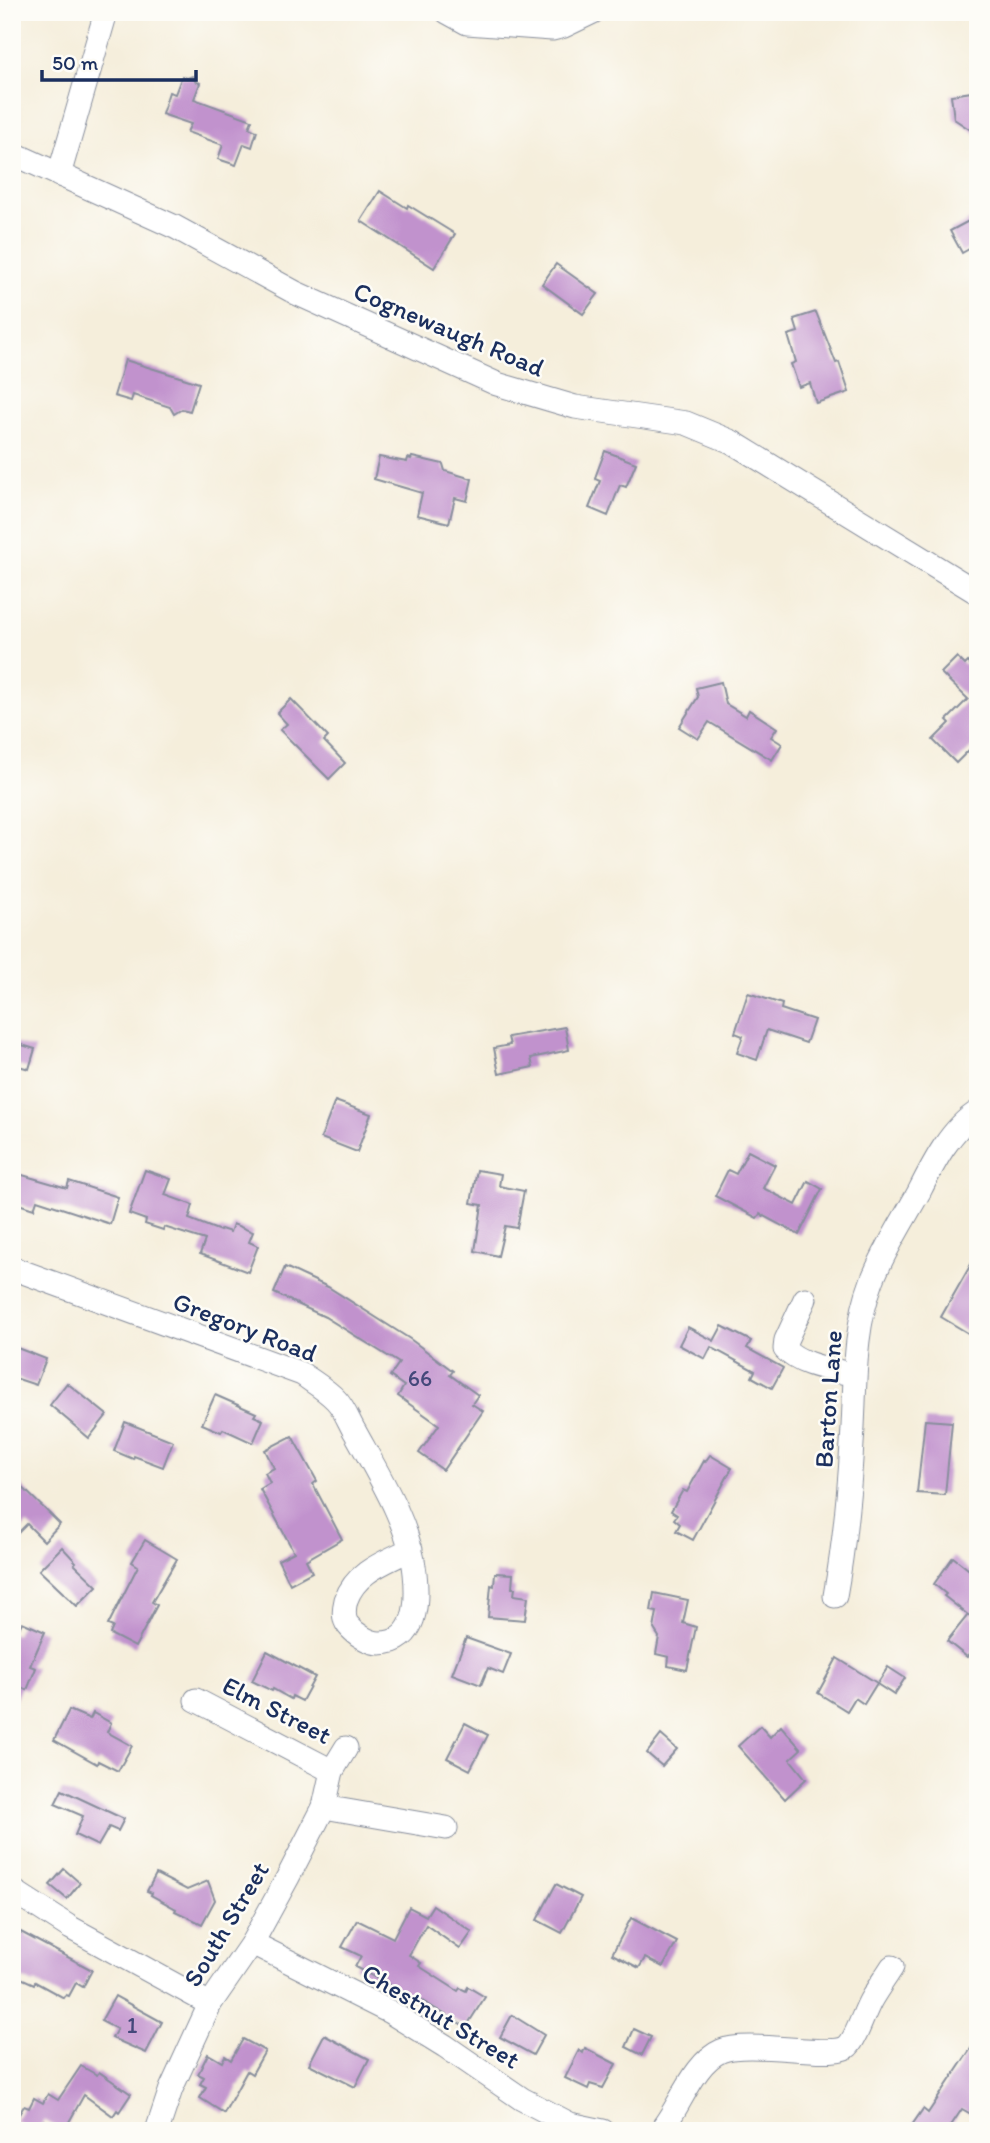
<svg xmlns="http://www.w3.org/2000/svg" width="990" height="2143" viewBox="0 0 990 2143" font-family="Itim,sans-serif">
<rect width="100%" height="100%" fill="#fdfcf7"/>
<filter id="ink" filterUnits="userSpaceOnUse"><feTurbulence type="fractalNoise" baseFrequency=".0143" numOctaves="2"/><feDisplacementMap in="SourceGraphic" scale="14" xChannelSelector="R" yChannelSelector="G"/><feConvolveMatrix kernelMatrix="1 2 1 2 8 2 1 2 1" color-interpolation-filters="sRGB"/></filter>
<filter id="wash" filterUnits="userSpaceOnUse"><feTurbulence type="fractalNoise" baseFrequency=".00686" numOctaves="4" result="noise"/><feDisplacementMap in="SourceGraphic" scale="28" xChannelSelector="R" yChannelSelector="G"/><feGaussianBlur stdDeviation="1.57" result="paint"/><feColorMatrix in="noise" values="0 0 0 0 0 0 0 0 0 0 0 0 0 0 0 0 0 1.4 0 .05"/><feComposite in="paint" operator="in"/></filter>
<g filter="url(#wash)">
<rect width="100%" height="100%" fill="#f5eedb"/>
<g id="blocks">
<!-- building -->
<g fill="#c192cd">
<path d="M182,76L187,78L193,76L195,81L200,83L194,99L252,120L249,128L257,131L252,147L244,144L236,165L218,159L223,145L187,132L191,124L162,114L169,92L175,94Z"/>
<path d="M972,92L974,106L978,109V135L954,119L951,95Z"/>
<path d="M380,191L407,208L408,205L455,234L434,268L361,221Z"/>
<path d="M978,216V244L962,253L950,231Z"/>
<path d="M556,264L598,294L583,314L542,284Z"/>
<path d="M816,312L836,363L839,362L849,392L816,403L810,383L799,387L791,364L796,362L788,335L798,332L794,319Z"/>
<path d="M125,360L199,383L190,411L182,409L174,414L170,407L133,395L131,401L114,396Z"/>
<path d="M605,451L636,463L626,487L620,485L608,516L589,508L600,481L595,479L596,475Z"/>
<path d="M379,457L407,462L408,458L411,459L412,457L443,464L445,471L472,479L467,501L455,498L449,523L417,515L422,493L374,479Z"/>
<path d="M957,657L965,665L968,662L978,673V741L956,763L933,740L950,723L947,720L968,699L941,673Z"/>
<path d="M721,682L726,704L746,716L749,710L777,728L771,737L782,744L772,760L709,722L698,739L679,727L698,697L696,688Z"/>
<path d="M291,699L328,737L324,741L345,763L329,779L280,730L287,724L277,713Z"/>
<path d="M748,993L782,1004L781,1009L814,1020L806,1043L767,1030L757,1060L737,1053L743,1036L735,1033Z"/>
<path d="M565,1027L569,1050L531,1058L533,1067L499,1074L494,1048L510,1045L508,1037Z"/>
<path d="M12,1042L35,1049L29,1069L12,1064Z"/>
<path d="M335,1101L371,1114L357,1152L321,1138Z"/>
<path d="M748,1151L775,1165L763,1188L796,1205L808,1181L822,1189L799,1235L760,1214L757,1218L715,1196L728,1170L736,1174Z"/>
<path d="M145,1170L171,1179L165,1195L193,1205L189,1219L220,1231L221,1229L230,1232L233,1224L253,1232L249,1242L258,1246L248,1272L200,1254L205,1240L164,1227L163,1230L145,1224L146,1220L129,1214Z"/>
<path d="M477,1170L501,1174L499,1186L524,1191L517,1228L505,1226L498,1256L475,1251L482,1205L471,1203Z"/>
<path d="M12,1172L67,1188L69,1181L118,1197L110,1224L37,1200L34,1209L12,1202Z"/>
<path d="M978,1252V1339L941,1317Z"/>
<path d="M285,1267L328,1287L410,1339L453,1371L450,1375L478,1395L472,1404L483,1411L443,1470L419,1453L439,1425L398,1396L404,1386L390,1376L399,1363L325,1317L274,1293Z"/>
<path d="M722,1326L751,1341L747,1348L783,1368L772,1388L752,1377L755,1371L711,1347L705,1359L679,1345L688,1327L714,1341Z"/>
<path d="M12,1346L46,1359L36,1385L12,1377Z"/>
<path d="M67,1383L107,1415L89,1438L50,1405Z"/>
<path d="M215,1395L256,1413L254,1416L263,1420L253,1443L223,1429L221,1432L202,1424Z"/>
<path d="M925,1420L952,1422L945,1495L917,1493Z"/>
<path d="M125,1422L173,1441L163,1467L134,1456L133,1459L114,1451Z"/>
<path d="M292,1436L317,1481L313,1484L342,1539L306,1560L312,1572L290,1584L278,1560L294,1552L260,1489L270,1483L265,1473L274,1468L265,1450Z"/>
<path d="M710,1455L732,1468L693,1540L676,1531L680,1524L674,1519L677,1515L671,1511L683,1490L687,1492L704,1461L705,1462Z"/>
<path d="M12,1477L60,1524L44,1541L27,1524L12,1539Z"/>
<path d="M145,1540L177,1559L152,1602L157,1605L135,1647L110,1634L113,1627L108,1625L138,1566L132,1562Z"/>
<path d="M62,1547L76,1562L74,1564L97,1586L77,1606L39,1570Z"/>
<path d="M953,1557L978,1577V1607L970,1616L978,1622V1643L967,1657L947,1641L968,1615L944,1596L946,1594L934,1584Z"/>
<path d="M495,1573L513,1574L512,1588H515L514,1595L528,1597L525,1620L488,1617L491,1585L494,1586Z"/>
<path d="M654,1593L688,1600L683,1623L696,1627L687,1670L668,1666L669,1657L656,1654L659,1637L654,1629L657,1612L651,1611Z"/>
<path d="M22,1622L45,1632L30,1666L36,1668L27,1690L21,1687L12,1706V1633L16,1635Z"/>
<path d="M466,1638L511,1654L503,1674L488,1668L481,1685L452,1674Z"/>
<path d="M267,1651L315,1677L302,1701L292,1696L291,1699L273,1689L272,1691L252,1681Z"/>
<path d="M837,1658L877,1683L864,1704L855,1698L847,1711L818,1693Z"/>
<path d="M888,1667L905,1678L894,1695L877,1684Z"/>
<path d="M69,1710L90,1719L93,1713L111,1723L107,1732L132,1746L118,1771L98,1761L97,1764L54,1740Z"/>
<path d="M465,1723L488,1735L470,1770L447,1758Z"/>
<path d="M760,1726L770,1737L781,1726L801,1749L790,1759L806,1779L785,1799L738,1746Z"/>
<path d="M661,1735L677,1749L662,1766L647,1753Z"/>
<path d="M62,1790L124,1819L118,1831L109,1827L98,1846L75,1835L83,1816L55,1804Z"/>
<path d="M64,1869L80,1883L67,1899L50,1885Z"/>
<path d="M156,1874L187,1890L208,1881L215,1900L202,1924L175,1911L176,1909L151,1895L152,1893L147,1891Z"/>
<path d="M556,1884L581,1897L562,1933L537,1920Z"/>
<path d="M433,1905L472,1932L460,1949L426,1925L409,1955L421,1963L419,1966L458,1991L460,1988L466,1991L468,1987L485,1997L466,2027L421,2000L419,2003L390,1985L355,1967L361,1956L342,1947L357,1920L393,1938L409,1907L426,1916Z"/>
<path d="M631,1918L677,1942L663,1967L645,1958L639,1968L612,1954Z"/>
<path d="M17,1930L92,1970L83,1987L76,1983L69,1996L66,1995L64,1998L35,1982L34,1984L12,1974V1940Z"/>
<path d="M115,1996L162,2022L146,2053L112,2038L117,2029L101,2021Z"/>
<path d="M512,2015L544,2035L533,2055L500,2037Z"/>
<path d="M634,2029L651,2037L642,2055L626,2047Z"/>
<path d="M324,2035L369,2059L355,2087L309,2064Z"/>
<path d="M978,2038V2118L962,2109L950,2127L955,2131H908L923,2109L928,2113Z"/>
<path d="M243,2039L265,2051L252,2074L247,2071L224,2113L200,2098L206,2087L200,2084L204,2077L198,2074L208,2054L222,2062L225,2056L231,2060Z"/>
<path d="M585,2048L616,2064L603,2088L590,2084L588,2089L565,2078L579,2050L583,2053Z"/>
<path d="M81,2066L97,2075L99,2072L131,2094L119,2112L117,2110L113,2116L84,2095L64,2131L44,2120L37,2131L15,2121L24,2106L29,2108L34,2098L43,2103L48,2094L58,2100Z"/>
</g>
</g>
</g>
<g filter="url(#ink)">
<use href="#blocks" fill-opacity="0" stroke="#888e9c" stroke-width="2"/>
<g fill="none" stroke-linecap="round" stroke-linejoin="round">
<defs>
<g id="minor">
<path d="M447,12L467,23L552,29L564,26L593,12"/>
<path d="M12,153L175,227L296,293L497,384L575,407L686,423L732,442L978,593"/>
<path d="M59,175L106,12"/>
<path d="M12,1268L302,1374C313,1382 327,1390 336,1400C344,1408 349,1422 355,1432C378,1474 410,1525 415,1573C418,1602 417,1643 380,1643C369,1643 355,1634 348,1625C343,1619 344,1608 346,1600C356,1571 386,1562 411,1549"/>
<path d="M805,1299L786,1340L785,1349C801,1366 832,1369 854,1375"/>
<path d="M835,1596C844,1546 849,1495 852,1444C856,1389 852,1333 872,1281C884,1250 903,1221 919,1192C933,1164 951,1128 978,1112"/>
<path d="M196,1700L332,1771"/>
<path d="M324,1807L446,1828"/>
<path d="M12,1890L71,1928L210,2004"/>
<path d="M252,1943L390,2012L445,2046L522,2099L570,2124L603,2131"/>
<path d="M157,2131L171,2089L210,2004L252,1943L288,1877L324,1807L332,1771L346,1748"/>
<path d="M660,2131C680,2108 693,2063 721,2051C748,2039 834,2059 848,2046C857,2037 864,2011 872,1998C878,1988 885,1978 892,1967"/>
</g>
</defs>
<!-- minor casing -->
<use href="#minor" stroke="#888e9c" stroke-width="25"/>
<!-- minor -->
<use href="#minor" stroke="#fff" stroke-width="23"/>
</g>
</g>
<g text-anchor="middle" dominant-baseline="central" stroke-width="5" stroke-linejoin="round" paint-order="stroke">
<!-- number labels -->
<g font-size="23" fill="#44487a">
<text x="420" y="1378">66</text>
<text x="132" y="2025">1</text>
</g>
<!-- street labels -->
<g font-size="26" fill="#1b2f5e" stroke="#fdfcf7">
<text transform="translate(449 329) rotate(23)">Cognewaugh Road</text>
<text transform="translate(245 1327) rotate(21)">Gregory Road</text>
<text transform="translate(828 1399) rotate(-86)">Barton Lane</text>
<text transform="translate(277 1710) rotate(27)">Elm Street</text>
<text transform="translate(226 1924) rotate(-59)">South Street</text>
<text transform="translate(441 2016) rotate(31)">Chestnut Street</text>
</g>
</g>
<!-- margin -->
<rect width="990" height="2143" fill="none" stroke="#fdfcf7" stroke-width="42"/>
<!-- scale -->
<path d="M42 70v10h154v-10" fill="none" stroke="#1b2f5e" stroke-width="3.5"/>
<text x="52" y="70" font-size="21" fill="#1b2f5e" stroke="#fdfcf7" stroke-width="5" paint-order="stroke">50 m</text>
</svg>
